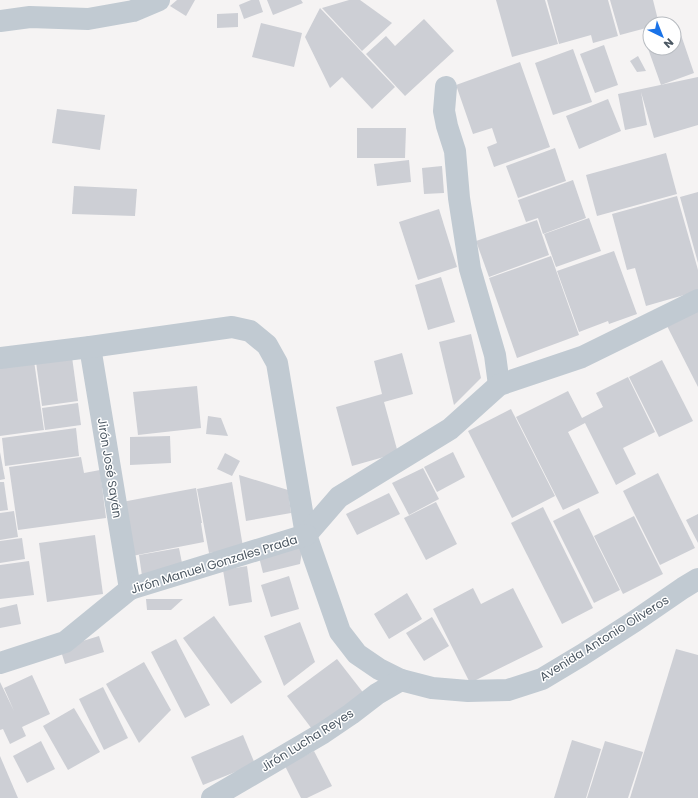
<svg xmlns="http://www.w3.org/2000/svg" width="698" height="798" viewBox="0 0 698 798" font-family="Poppins,sans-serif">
<rect width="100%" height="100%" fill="#f5f3f3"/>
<!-- building -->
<g fill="#cdcfd5">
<path d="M177,0H195L186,16L170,6Z"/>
<path d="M251,0H259L263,12L244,19L239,5Z"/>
<path d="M267,0H301L303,3L273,15Z"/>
<path d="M349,0H360L392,23L362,51L322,8Z"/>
<path d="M496,0H545L558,44L512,57Z"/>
<path d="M547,0H581L588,27L581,0H608L618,36L593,43L591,35L559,44Z"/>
<path d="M610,0H653L659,24H650V27L620,35Z"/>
<path d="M320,8L395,87L372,109L342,77L330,88L305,37Z"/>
<path d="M238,13V27L217,28V14Z"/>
<path d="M424,19L454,51L405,96L366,54L386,36L395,46Z"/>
<path d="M261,23L302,33L294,67L252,57Z"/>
<path d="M680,32L694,73L661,85L646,43L650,42V48H674V34Z"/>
<path d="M604,45L618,85L595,93L580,54Z"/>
<path d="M573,49L592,102L553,115L535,63Z"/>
<path d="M638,56L646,71L637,72L630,61Z"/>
<path d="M520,62L550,147L494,167L487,147L497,143L492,128L473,134L456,85Z"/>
<path d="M698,77V125L654,138L641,92L647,125L625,130L618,94Z"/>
<path d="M608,99L621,131L579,149L566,116Z"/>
<path d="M57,109L105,115L100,150L52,143Z"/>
<path d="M357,128H406L405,158H357Z"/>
<path d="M555,148L566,181L518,198L506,166Z"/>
<path d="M666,153L677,194L597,216L586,175Z"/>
<path d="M409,160L411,182L377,186L374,164Z"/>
<path d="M442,166L444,193L424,194L422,168Z"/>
<path d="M573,180L586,218L543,234L538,218L526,222L518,200Z"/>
<path d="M74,186L137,189L135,216L72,214Z"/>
<path d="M698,192V263L680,197Z"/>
<path d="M677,196L693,252L651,264L693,252L698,270V291L646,306L635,268L627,270L612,214Z"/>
<path d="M439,209L457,267L418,280L399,222Z"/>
<path d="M589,218L601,251L556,267L544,234Z"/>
<path d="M537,220L549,255L489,277L476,241Z"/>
<path d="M614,251L637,314L609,324L608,321L579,332L557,271Z"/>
<path d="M551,256L579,335L517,358L489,278Z"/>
<path d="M441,277L455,322L428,330L415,285Z"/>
<path d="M698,305V387L665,322Z"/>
<path d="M471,334L481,378L454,405L439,342Z"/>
<path d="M402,353L413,394L384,402L398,453L352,466L336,407L382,394L374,361Z"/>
<path d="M72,357L78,401L42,406L36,362Z"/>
<path d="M662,360L693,421L659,437L629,377Z"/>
<path d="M34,361L44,430L0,436V366Z"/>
<path d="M628,377L655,432L623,448L636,474L616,485L585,423L568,432L599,493L563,510L516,417L568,391L582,418L603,407L596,393Z"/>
<path d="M197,386L201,428L138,435L133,392Z"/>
<path d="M78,403L81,425L45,430L42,408Z"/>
<path d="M511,409L555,496L512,518L468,431Z"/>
<path d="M208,416L221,418L228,436L206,434Z"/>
<path d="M76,428L79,456L5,466L2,438Z"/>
<path d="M170,436L171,463L130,465V437Z"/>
<path d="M0,452L5,479L0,480Z"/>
<path d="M453,452L465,477L437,492L424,467Z"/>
<path d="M225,453L240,461L232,476L217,469Z"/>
<path d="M81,457L84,473L100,470L106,518L18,530L9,467Z"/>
<path d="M423,468L439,499L409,515L392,483Z"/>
<path d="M658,473L695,548L660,565L623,491Z"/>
<path d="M239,475L288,490L291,513L246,521Z"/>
<path d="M0,482H4L8,510L0,511Z"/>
<path d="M232,482L243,547L209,553L197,489Z"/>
<path d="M196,488L202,523H201L204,542L132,556L122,502Z"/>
<path d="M389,493L400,514L357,535L346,514Z"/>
<path d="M436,502L457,544L426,560L404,518Z"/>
<path d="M543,507L593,608L562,624L511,523Z"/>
<path d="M579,508L620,590L594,603L553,521Z"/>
<path d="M14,511L18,537L0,540V513Z"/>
<path d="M698,514V543L686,520Z"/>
<path d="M634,516L663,574L623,594L594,536Z"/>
<path d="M95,535L103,594L47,602L39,543Z"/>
<path d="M22,538L25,559L0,563V541Z"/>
<path d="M303,546L300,564L263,573L259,557Z"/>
<path d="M179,548L183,568L142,576L139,555Z"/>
<path d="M29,561L34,595L0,599V565Z"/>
<path d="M247,566L252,602L229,606L223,570Z"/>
<path d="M289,576L299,609L271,617L261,585Z"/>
<path d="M473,588L481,604L513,588L543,647L470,683L433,609Z"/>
<path d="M407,593L422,619L389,639L374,614Z"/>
<path d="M146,599H183L171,610H147Z"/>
<path d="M17,604L21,624L0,628V608Z"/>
<path d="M214,616L262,682L231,704L183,638Z"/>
<path d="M432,617L449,646L424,661L406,633Z"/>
<path d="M300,622L315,662L284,686L264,636Z"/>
<path d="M99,636L104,652L65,664L60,648Z"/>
<path d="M176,639L210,705L185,718L151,652Z"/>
<path d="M676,649L698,655V798H630Z"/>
<path d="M337,659L365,695L315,733L287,696Z"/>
<path d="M144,662L171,710L139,743L106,684Z"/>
<path d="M32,675L50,714L22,727L26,736L10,744L3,729L0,730V682L14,711L4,688Z"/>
<path d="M103,687L128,738L104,750L79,699Z"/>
<path d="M74,708L100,752L68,770L43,726Z"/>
<path d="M243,735L255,764L203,785L191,757Z"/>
<path d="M572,740L601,749L586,798H554Z"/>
<path d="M41,741L55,769L27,783L13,756Z"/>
<path d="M605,741L643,752L628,798H587Z"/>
<path d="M314,751L332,786L307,798H301L285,766Z"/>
<path d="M0,756L18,798H0Z"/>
</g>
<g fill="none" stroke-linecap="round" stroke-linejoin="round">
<!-- minor -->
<g stroke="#c1cad2" stroke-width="22">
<path d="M0,21L30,17L88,19L133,11L159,0"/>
<path d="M446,87L444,111L447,126L455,151L459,198L470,269L495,355L499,385"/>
<path d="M90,347L130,589"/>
<path d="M0,358L90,347L232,327L250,331L267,345L277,363L306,535L340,632L357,654L379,669L401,680L432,688L468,691L508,690L542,679L582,655L635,621L683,588L698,579"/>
<path d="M306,535L339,497L450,429L499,385L582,357L698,300"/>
<path d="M0,663L65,642L130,589L306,535"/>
<path d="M212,798L323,733L351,714L377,694L401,680"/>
</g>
</g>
<g text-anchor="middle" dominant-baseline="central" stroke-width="3" stroke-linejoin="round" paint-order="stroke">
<!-- street labels -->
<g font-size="12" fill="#4a5661" stroke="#fff">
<text transform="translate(110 468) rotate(81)">Jirón José Sayán</text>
<text transform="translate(214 564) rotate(-17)">Jirón Manuel Gonzales Prada</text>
<text transform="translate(604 638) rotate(-32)">Avenida Antonio Oliveros</text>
<text transform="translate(307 740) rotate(-32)">Jirón Lucha Reyes</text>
</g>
</g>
<!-- north arrow -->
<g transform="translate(662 36) rotate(137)"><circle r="19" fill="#ffffff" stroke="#b7bbc0"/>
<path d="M0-3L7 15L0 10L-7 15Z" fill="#1a73e8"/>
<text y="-6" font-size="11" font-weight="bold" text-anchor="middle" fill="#4a5661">N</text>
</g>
</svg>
